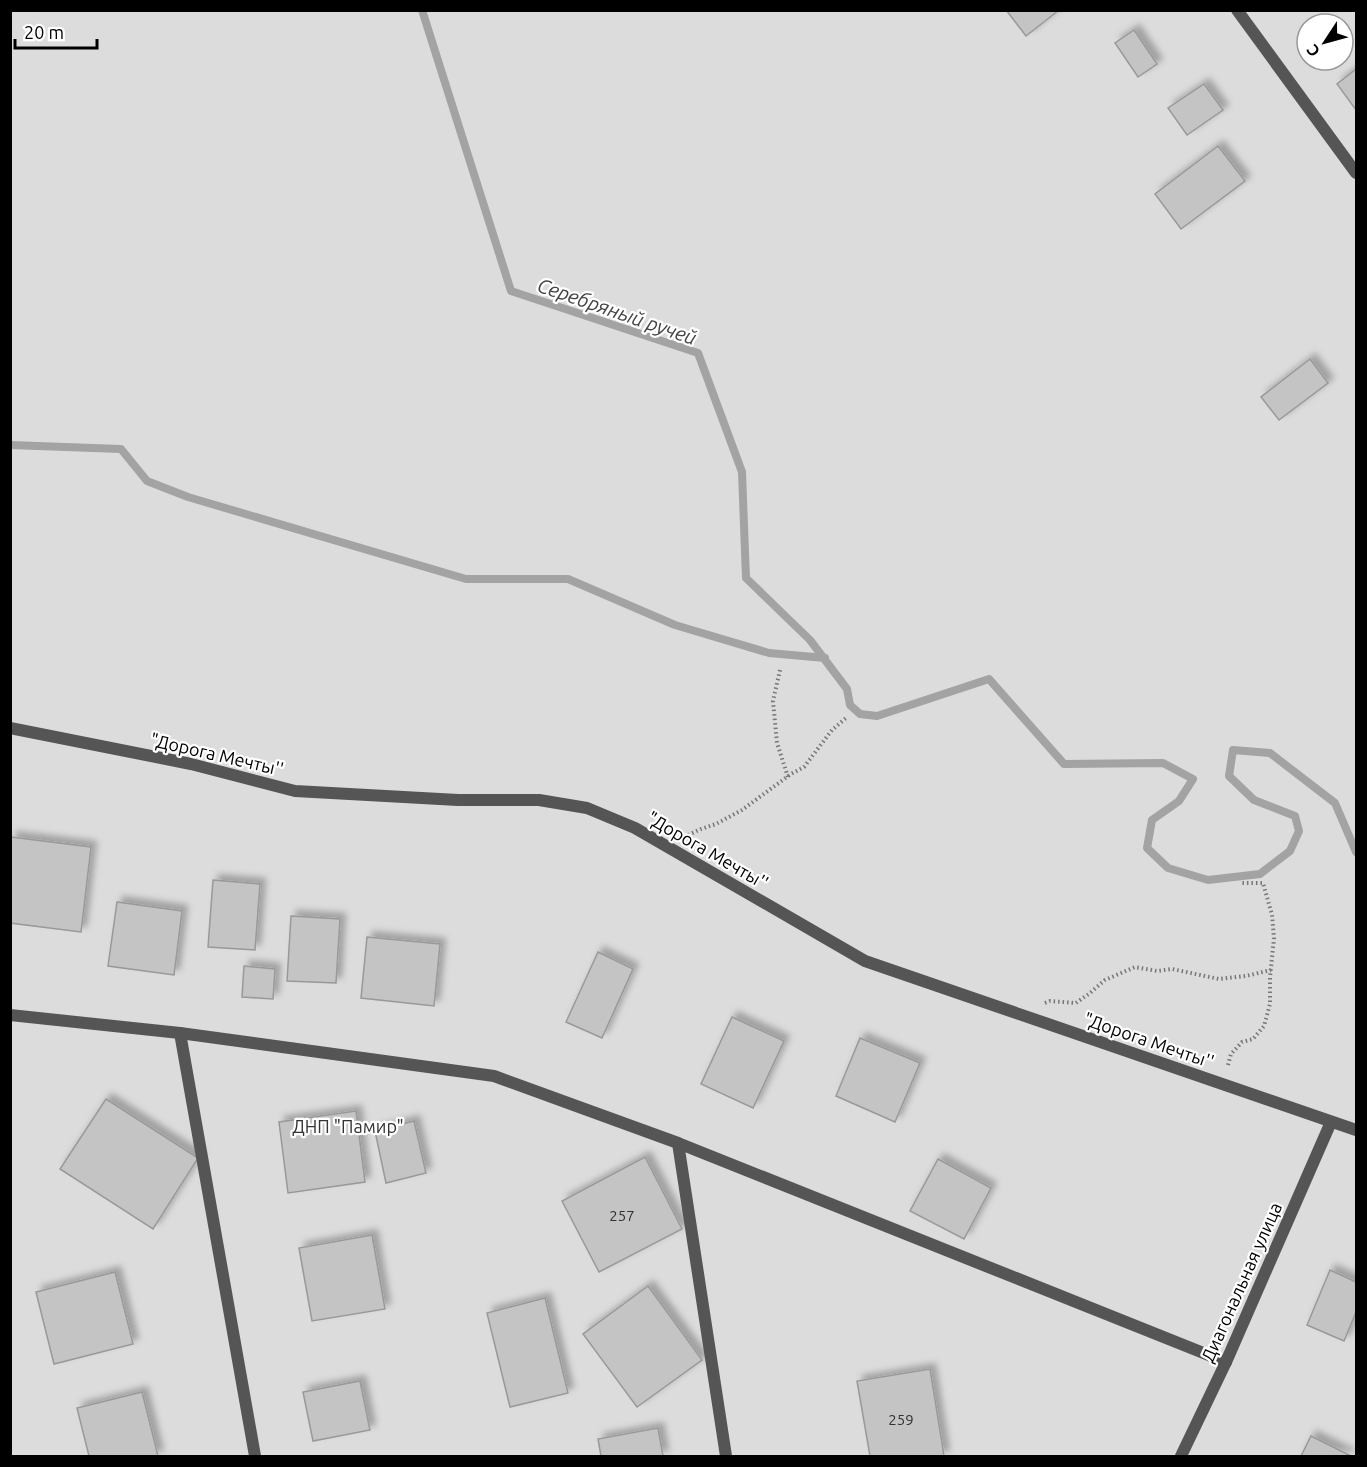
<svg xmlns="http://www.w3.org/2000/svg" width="1367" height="1467" viewBox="0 0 1367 1467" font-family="Ubuntu,sans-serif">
<defs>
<filter id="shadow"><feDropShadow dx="5.5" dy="-5.5" stdDeviation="3" flood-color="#0004"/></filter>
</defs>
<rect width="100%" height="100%" fill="#fff"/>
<!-- green -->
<path fill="#dcdcdc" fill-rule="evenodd" d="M10,11H1356V1456H11ZM1307,24H1343V60H1307Z"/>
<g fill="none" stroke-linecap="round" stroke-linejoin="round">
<!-- stream -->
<g stroke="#a3a3a3" stroke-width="8">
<path d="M422,10L511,291L698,353L742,472L746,578L810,640L847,689L850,705L860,714L877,716L989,679L1064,764L1163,763L1193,779L1179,801L1152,820L1147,848L1168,868L1208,880L1260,874L1290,851L1299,831L1295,816L1254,800L1229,776L1233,750L1270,753L1335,803L1356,852"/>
<path d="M10,445L121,449L147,481L188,497L466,579H568L675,625L769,653L825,658"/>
</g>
</g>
<!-- building -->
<g fill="#c4c4c4" stroke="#999" stroke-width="1.5" filter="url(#shadow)">
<path d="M1006,10H1059L1026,36Z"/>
<path d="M1134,30L1157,64L1138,77L1115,43Z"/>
<path d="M1356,69V110L1337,84Z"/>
<path d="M1204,84L1223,110L1187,135L1168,108Z"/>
<path d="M1218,146L1245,181L1181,229L1155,194Z"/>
<path d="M1310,359L1328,383L1279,420L1261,397Z"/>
<path d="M11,837L91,847L81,932L10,923Z"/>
<path d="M213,880L260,884L255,950L208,947Z"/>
<path d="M117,902L182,911L174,975L108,966Z"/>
<path d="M291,916L340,919L336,983L287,981Z"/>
<path d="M367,937L440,944L434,1006L361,998Z"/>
<path d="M598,952L633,969L602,1038L566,1022Z"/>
<path d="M244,966L275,969L273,999L242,997Z"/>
<path d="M732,1017L784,1041L753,1108L701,1084Z"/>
<path d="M860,1038L920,1063L895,1122L836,1096Z"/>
<path d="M106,1099L198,1158L153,1229L60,1169Z"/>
<path d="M356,1111L365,1182L288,1193L279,1122Z"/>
<path d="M414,1121L426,1173L386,1183L375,1131Z"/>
<path d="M645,1157L682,1229L599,1272L562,1201Z"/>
<path d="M938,1159L991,1188L964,1239L910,1211Z"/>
<path d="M372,1235L385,1309L312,1321L299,1248Z"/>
<path d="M1330,1270L1356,1282V1312L1344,1341L1307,1325Z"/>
<path d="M115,1272L133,1344L54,1364L36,1292Z"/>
<path d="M648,1286L702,1360L637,1407L583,1334Z"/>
<path d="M545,1298L568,1393L510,1407L487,1313Z"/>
<path d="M930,1369L944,1456H870L857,1381Z"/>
<path d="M360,1381L370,1430L313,1441L303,1392Z"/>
<path d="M142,1392L158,1456H89L77,1408Z"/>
<path d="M658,1428L663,1456H601L598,1439Z"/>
<path d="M1311,1436L1351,1456H1301Z"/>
</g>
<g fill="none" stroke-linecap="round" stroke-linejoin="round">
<!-- path -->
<g stroke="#777" stroke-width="4" stroke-dasharray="1.5 3" stroke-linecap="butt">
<path d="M780,670L773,701L777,743L788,777"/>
<path d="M688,835L701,829L716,824L742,810L791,774L804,767L832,730L846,718"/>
<path d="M1045,1003L1050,1001L1076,1003L1090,993L1105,980L1135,967L1157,971L1172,969L1219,979L1246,976L1271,970"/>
<path d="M1228,1065L1231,1054L1242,1042L1253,1039L1264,1026L1270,1004V977L1274,938L1272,915L1263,883H1242"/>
</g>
<!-- street -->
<g stroke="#555" stroke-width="12">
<path d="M1237,10L1356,173"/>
<path d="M10,728L191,764L295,791L458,800H539L587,808L635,828L865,961L1356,1130"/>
<path d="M10,1015L180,1033L494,1076L678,1143L1226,1362"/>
<path d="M180,1033L255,1456"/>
<path d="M678,1143L726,1456"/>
<path d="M1181,1456L1226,1362L1331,1122"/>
</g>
</g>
<g text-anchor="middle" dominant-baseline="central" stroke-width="4.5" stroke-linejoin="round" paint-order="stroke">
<!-- number labels -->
<g font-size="15" fill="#313131">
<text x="622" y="1215">257</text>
<text x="901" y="1419">259</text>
</g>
<!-- street labels -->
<g font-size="18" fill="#000" stroke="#fff">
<text transform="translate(217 754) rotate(13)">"Дорога Мечты''</text>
<text transform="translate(708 850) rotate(30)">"Дорога Мечты''</text>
<text transform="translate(1149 1040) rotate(19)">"Дорога Мечты''</text>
<text transform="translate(1241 1282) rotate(-66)">Диагональная улица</text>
</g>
<!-- park labels -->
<g font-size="18" fill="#333" stroke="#fff">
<text x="348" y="1126">ДНП "Памир"</text>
</g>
<!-- water labels -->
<g font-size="20" font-style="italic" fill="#444" stroke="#fff">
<text transform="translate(617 311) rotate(19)">Серебряный ручей</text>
</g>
</g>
<!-- border -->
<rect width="1367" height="1467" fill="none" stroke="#000000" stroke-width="24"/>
<!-- north arrow -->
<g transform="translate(1325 42) rotate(234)"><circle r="28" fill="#ffffff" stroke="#999999" stroke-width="1.5"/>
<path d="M0-4.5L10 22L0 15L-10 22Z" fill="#000000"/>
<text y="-9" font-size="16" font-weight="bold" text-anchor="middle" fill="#000000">С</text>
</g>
<!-- scale -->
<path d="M15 39v9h82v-9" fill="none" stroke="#000000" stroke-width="3"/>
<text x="24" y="39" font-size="18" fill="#000000" stroke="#ffffff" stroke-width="4.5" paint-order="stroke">20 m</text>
</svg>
